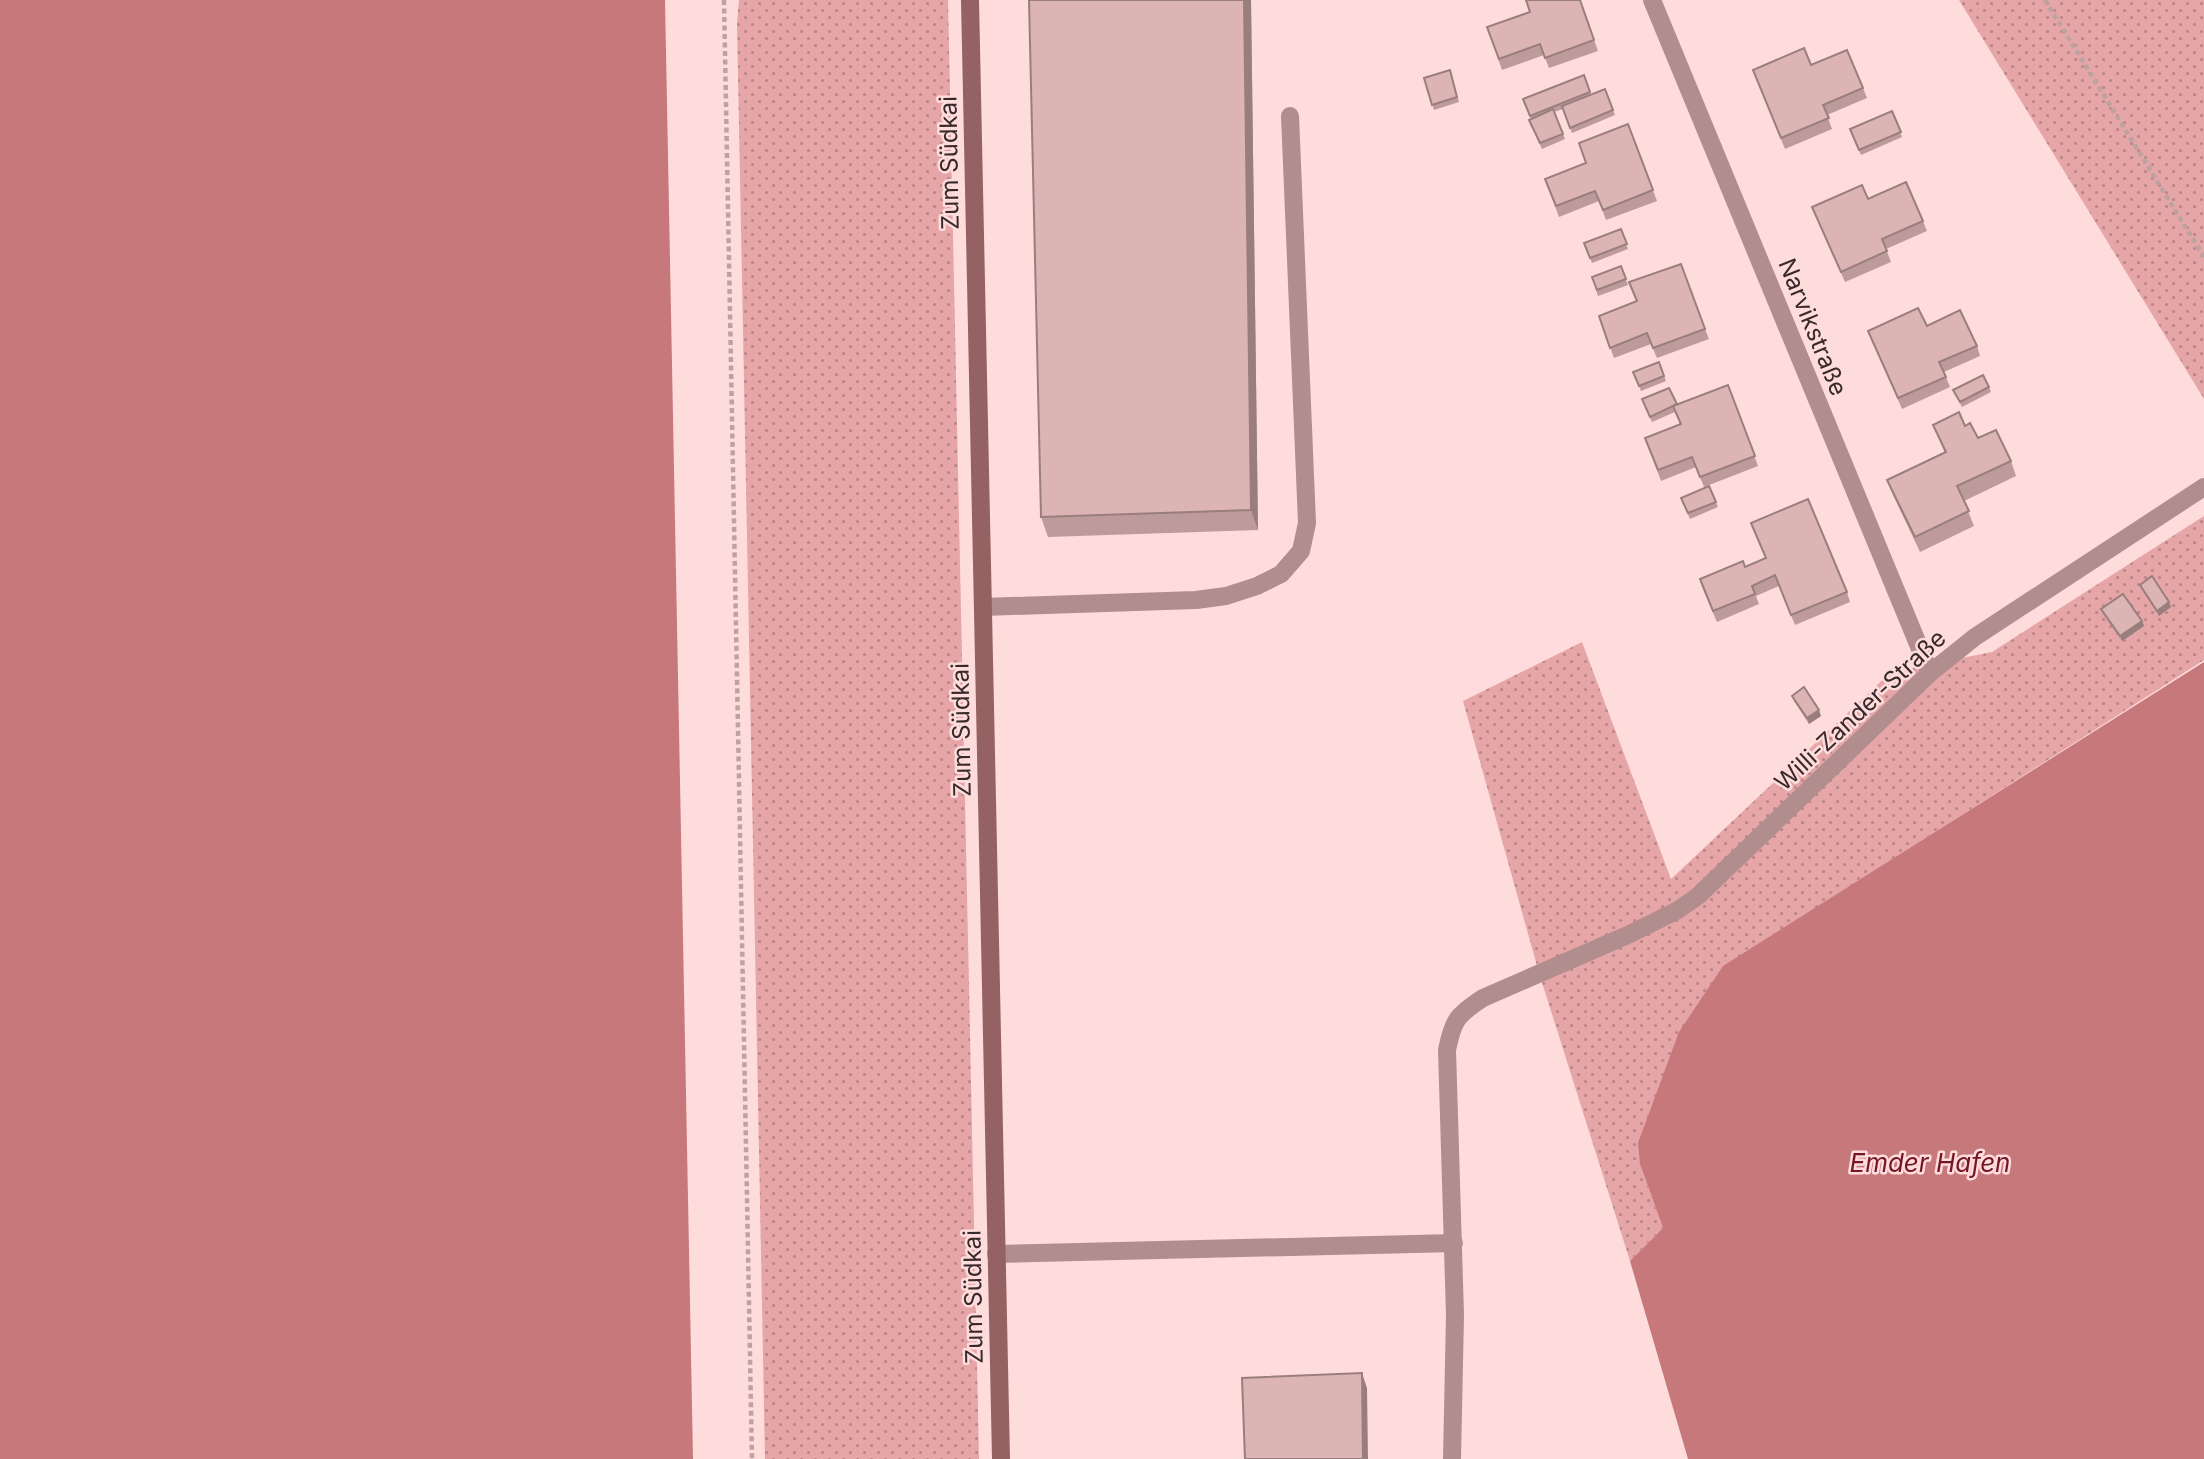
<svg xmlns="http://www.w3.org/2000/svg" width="2204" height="1459" viewBox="0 0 2204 1459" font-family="Inter,sans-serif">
<defs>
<pattern id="green-dots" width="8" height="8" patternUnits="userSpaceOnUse" patternTransform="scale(1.75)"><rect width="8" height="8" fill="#e6a5a7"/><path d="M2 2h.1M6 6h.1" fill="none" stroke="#bb8688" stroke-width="1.8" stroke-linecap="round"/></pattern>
</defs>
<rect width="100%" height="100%" fill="#fedcdc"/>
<!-- green -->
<g fill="url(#green-dots)">
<path d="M739,0H948L979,1459H765L737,23Z"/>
<path d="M1959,0H2204V399Z"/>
<path d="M2204,516V660L1854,884L1640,1164L1663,1228L1630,1261L1539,973L1463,701L1582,642L1671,879L1891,672L1992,652Z"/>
</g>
<!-- water -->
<g fill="#c6787b">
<path d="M0,0H665L693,1459H0Z"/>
<path d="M2204,662V1459H1688L1630,1261L1663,1228L1640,1164L1638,1143L1679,1032L1723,966Z"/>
</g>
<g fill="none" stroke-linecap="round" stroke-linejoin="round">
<!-- path -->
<g stroke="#bea2a2" stroke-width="4.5" stroke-dasharray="5 3.5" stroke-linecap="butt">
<path d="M724,0L752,1459"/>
<path d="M2045,0L2204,257"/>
</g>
<!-- lane -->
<g stroke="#b18d8d" stroke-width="18">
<path d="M983,607L1196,600L1226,596L1257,586L1281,574L1301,551L1307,523L1290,116"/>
<path d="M996,1254L1454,1243"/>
<path d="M1452,1459L1455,1315L1447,1050C1453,1020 1457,1015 1483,998L1630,934"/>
</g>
<!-- street -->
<g stroke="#b18d8d" stroke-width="18">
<path d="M1652,0L1930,673"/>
<path d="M1630,934L1678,910L1698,896L1930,673L1975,637L2204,487"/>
</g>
<!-- secondary -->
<path stroke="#956263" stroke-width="18" d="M970,0L1001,1459"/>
</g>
<!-- wall -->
<g fill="#bd9b9b">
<path d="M1029,0H1251L1258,530L1048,537L1041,517Z"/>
<path d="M1580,0L1598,51L1549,68L1544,55L1502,70L1487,27Z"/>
<path d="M1450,70L1459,102L1434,110L1424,78Z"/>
<path d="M1753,70L1863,88L1867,98L1827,115L1832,129L1785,149Z"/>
<path d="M1584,75L1591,95L1605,89L1615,115L1572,133L1563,109L1554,112L1565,139L1542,149L1529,120L1531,119L1523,99Z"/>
<path d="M1892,111L1902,137L1861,155L1850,129Z"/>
<path d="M1628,124L1657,201L1606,220L1599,201L1559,217L1545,179L1586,163Z"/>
<path d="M1868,199L1923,221L1927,231L1886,249L1891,262L1845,282L1812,207Z"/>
<path d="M1621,229L1628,249L1592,263L1584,243Z"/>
<path d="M1621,266L1628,285L1598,296L1592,277Z"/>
<path d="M1599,316L1705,329L1709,339L1657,358L1651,344L1614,358Z"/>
<path d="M1927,326L1977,346L1980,356L1944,372L1950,387L1902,409L1868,331Z"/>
<path d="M1659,362L1666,381L1641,391L1633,372Z"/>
<path d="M1728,385L1758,466L1704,487L1696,467L1661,481L1645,438L1680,424L1675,412L1652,422L1642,399L1677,404Z"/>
<path d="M1989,387L1991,392L1962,407L1953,390Z"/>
<path d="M1933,425L1965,426L1978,438L2011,461L2016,476L1964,501L1974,526L1920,552L1893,495L1887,480L1945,453Z"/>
<path d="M1709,486L1718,507L1690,519L1681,498Z"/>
<path d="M1745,567L1847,592L1850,602L1795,625L1779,586L1756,596L1759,604L1717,622L1703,589Z"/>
<path d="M2140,585L2171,607L2159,616L2142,590Z"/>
<path d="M2101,609L2142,621L2144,626L2122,641L2103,614Z"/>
<path d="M1792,696L1821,716L1809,724L1794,701Z"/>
</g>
<!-- shaded-wall -->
<g fill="#9a7e7e">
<path d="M1244,0H1251L1258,530L1251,510Z"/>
<path d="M2169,602L2171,607L2159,616L2157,611Z"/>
<path d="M2142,621L2144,626L2122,641L2120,636Z"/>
<path d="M1819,710L1821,716L1809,724L1807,718Z"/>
<path d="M1362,1373L1367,1388L1368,1459H1363Z"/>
</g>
<!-- building -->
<g fill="#dcb4b4" stroke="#9a7e7e" stroke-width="2">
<path d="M1029,0H1244L1251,510L1041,517Z"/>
<path d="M1526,0H1580L1594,40L1545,58L1540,44L1499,59L1487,27L1530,12Z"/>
<path d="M1804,48L1811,65L1847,50L1863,88L1823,105L1829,118L1781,138L1753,70Z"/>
<path d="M1450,70L1457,97L1432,105L1424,78Z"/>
<path d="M1584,75L1590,92L1530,116L1523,99Z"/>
<path d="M1605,89L1613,110L1570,128L1562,106Z"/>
<path d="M1553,109L1563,134L1540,143L1529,120Z"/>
<path d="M1892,111L1901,132L1859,150L1850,129Z"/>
<path d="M1628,124L1653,190L1603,210L1595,191L1556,206L1545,179L1586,163L1579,143Z"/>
<path d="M1906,182L1923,221L1882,239L1887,251L1841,272L1812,207L1862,185L1868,199Z"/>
<path d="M1621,229L1627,244L1590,258L1584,243Z"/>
<path d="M1681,264L1705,329L1653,348L1647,333L1610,348L1599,316L1637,301L1629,282Z"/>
<path d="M1621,266L1626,279L1597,290L1592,277Z"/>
<path d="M1918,308L1927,326L1960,310L1977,346L1939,362L1946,377L1898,398L1868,331Z"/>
<path d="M1659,362L1664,376L1639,386L1633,372Z"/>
<path d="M1983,375L1989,387L1960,402L1953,390Z"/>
<path d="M1728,385L1755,456L1700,477L1692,457L1658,470L1645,438L1681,424L1673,406Z"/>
<path d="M1669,388L1677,404L1650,417L1642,399Z"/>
<path d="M1959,412L1965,426L1970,423L1978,438L1996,430L2011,461L1957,486L1969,511L1915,537L1887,480L1946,452L1933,425Z"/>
<path d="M1709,486L1716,502L1688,513L1681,498Z"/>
<path d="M1808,499L1847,592L1791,615L1775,575L1752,586L1755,594L1713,611L1700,579L1743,561L1745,567L1766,558L1751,523Z"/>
<path d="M2152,576L2169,602L2157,611L2140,585Z"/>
<path d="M2123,594L2142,621L2120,636L2101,609Z"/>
<path d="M1804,687L1819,710L1807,718L1792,696Z"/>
<path d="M1362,1373L1363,1459H1245L1242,1378Z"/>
</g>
<g text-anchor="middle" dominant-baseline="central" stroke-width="5" stroke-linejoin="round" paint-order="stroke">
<!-- street labels -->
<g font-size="24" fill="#39292a" stroke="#fedcdc">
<text transform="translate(949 163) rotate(-91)">Zum Südkai</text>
<text transform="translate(1813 327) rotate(68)">Narvikstraße</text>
<text transform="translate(1860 710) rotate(-43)">Willi-Zander-Straße</text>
<text transform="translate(961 730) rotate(-91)">Zum Südkai</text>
<text transform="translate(973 1297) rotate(-91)">Zum Südkai</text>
</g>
<!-- water labels -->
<g font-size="26" font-style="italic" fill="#751626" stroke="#fedcdc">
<text x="1930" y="1162">Emder Hafen</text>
</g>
</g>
</svg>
